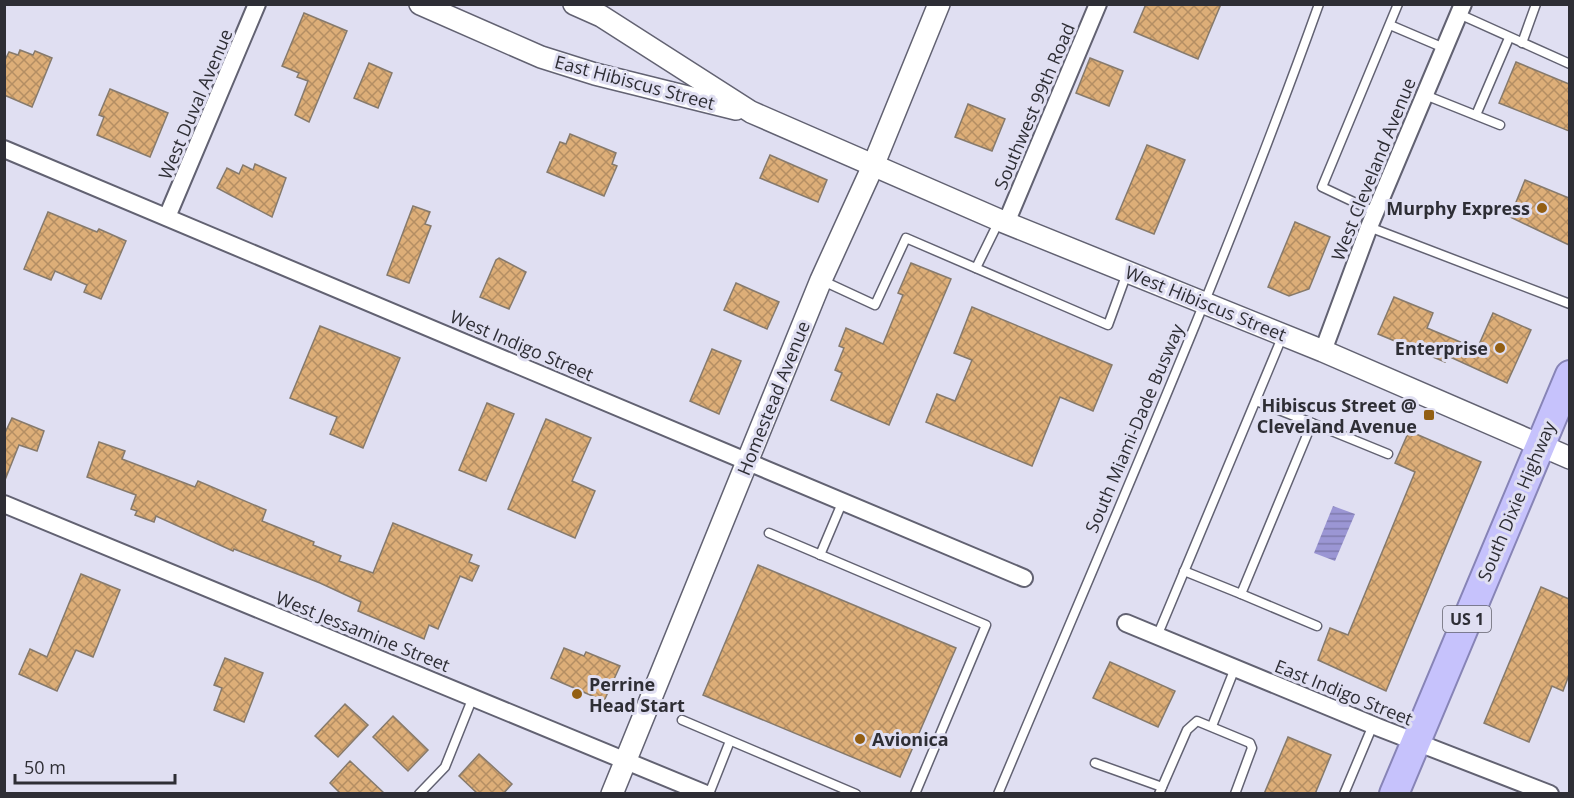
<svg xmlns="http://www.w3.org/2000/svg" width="1574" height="798" viewBox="0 0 1574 798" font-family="'Open Sans',sans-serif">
<defs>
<pattern id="water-rules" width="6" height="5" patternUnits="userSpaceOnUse" patternTransform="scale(1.5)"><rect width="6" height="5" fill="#9b96d4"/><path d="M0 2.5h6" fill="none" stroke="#7f7bad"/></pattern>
<pattern id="building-cross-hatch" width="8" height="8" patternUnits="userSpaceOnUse" patternTransform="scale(1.5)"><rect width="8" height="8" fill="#ddae78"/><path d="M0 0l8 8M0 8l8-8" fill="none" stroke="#b48e63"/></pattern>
</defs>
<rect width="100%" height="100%" fill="#e0dff2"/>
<!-- water -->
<path fill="url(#water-rules)" d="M1333,506L1355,514L1335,561L1314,553Z"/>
<!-- building -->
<g fill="url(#building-cross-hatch)" stroke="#867a6c" stroke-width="1.5">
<path d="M1146,4H1221L1198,59L1134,32Z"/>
<path d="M304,13L347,31L309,122L295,115L308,81L297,77L299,73L282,66Z"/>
<path d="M20,50L33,55L35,51L52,58L32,107L4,95V62L9,52L18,55Z"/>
<path d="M1090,58L1123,71L1109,106L1076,93Z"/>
<path d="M1516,62L1569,84V131L1499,103Z"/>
<path d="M369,63L392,73L378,108L354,98Z"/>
<path d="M110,89L168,113L150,157L97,135L104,117L99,115Z"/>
<path d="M968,104L1005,119L992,151L955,137Z"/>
<path d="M570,134L616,153L612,164L617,166L604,196L547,172L560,142L566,144Z"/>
<path d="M1147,145L1185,160L1154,234L1116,219Z"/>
<path d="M770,155L827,180L818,202L760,178Z"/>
<path d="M255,164L286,178L272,217L217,188L227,168L239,174L243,165L253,170Z"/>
<path d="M1525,180L1569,198V245L1510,217Z"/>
<path d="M413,206L430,212L425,224L431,226L409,283L387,275Z"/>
<path d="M48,212L97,232L99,229L126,241L101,299L84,292L87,285L55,271L51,280L24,269Z"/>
<path d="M1295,222L1330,237L1309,289L1289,296L1268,287Z"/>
<path d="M499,258L526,272L509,309L480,297L496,260Z"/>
<path d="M911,263L951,279L889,425L831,400L842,373L835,370L844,348L839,346L846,328L883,344L903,295L898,293Z"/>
<path d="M736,283L779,302L767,329L724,310Z"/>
<path d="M1394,297L1433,313L1427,328L1477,349L1493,313L1531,330L1507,383L1448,356L1445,362L1378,334Z"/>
<path d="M972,307L1112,365L1093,411L1060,397L1032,466L926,422L937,394L955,401L972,360L954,353Z"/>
<path d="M320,326L400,358L363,448L330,434L337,417L290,398Z"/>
<path d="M712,349L741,361L719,414L690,401Z"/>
<path d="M487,403L514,414L486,481L459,470Z"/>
<path d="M12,418L44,431L37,451L19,445L5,480L4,435Z"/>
<path d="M546,419L591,438L572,481L595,491L575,538L508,509Z"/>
<path d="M1409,431L1481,462L1386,691L1318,660L1330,628L1348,635L1415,472L1395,463Z"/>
<path d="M99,442L125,451L122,459L195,487L198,481L266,510L262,521L314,542L313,545L341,556L339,561L373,573L393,523L472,555L469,562L479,566L472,581L460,576L438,629L429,625L424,639L358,611L361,602L320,583L234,549L233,551L156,516L154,522L135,515L137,511L131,509L136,495L87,477Z"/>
<path d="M758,565L956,648L900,777L703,695Z"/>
<path d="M81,574L120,590L93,657L76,650L57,691L19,674L30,649L47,657Z"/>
<path d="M1541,587L1569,599V675L1563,691L1552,686L1529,742L1484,723Z"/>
<path d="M564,648L584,656L586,652L620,666L604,701L551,678Z"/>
<path d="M225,658L263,673L244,722L214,710L222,688L214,685Z"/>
<path d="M1110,662L1175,691L1158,727L1093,698Z"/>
<path d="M345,704L368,725L338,757L315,736Z"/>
<path d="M393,716L428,750L408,771L373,737Z"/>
<path d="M1288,737L1331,755L1315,794H1264Z"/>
<path d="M479,754L512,784L503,794H478L459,776Z"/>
<path d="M350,761L385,794H341L330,783Z"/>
</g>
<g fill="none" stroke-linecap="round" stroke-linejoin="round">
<defs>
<g id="service">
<path d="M1459,14L1570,64"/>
<path d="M1390,25L1444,48"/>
<path d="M1522,43L1536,4"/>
<path d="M1425,95L1500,125"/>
<path d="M1476,115L1509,38"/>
<path d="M1375,212L1322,187L1398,4"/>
<path d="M1369,227L1570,304"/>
<path d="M976,268L999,221"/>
<path d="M821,280L875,305L906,238L1108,325L1127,273"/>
<path d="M1312,423L1388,454"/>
<path d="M769,533L986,625L915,794"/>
<path d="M820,555L842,503"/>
<path d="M1184,571L1241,594L1312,423L1256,401"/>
<path d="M1241,594L1317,626"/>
<path d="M1158,634L1283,335"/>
<path d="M682,720L856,794"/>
<path d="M1212,726L1235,668"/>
<path d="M1095,763L1162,787"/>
<path d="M419,794L445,767L473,697"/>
<path d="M709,794L730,741"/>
<path d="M998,794C1108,532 1223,272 1319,4"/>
<path d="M1159,794L1187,730L1197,721L1250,743L1252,748L1235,794"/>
<path d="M1344,794L1373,725"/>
</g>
<g id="minor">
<path d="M4,149L1024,578"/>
<path d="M167,217L257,4"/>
<path d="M1006,223L1098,4"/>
<path d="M1323,351L1369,227L1463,4"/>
<path d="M4,504L706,794"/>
<path d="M1126,623L1380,728L1550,794"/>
</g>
<g id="tertiary">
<path d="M420,4L541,57L595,74L736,109"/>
<path d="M574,4L601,16L751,112L999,220L1323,351L1570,458"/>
<path d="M612,794L821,280L873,166L939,4"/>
</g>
<path id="trunk" d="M1394,794L1570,375"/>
</defs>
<!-- service casing -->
<use href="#service" stroke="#626272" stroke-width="11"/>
<!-- minor casing -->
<use href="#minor" stroke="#626272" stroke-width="20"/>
<!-- tertiary casing -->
<use href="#tertiary" stroke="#626272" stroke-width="24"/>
<!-- trunk casing -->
<use href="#trunk" stroke="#8784b6" stroke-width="32"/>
<!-- service -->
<use href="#service" stroke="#fff" stroke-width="8"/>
<!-- minor -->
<use href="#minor" stroke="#fff" stroke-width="16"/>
<!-- tertiary -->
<use href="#tertiary" stroke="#fff" stroke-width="21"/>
<!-- trunk -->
<use href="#trunk" stroke="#c6c2fc" stroke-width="28"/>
</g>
<!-- markers -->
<g fill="#935f13" stroke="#e0dff2" stroke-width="2">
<circle cx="1542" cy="208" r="6"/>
<circle cx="1500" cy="348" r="6"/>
<rect x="1423" y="409" width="12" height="12" rx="3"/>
<circle cx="577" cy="694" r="6"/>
<circle cx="860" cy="739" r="6"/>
</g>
<g text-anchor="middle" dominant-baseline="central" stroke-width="6" stroke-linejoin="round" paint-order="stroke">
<!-- shield labels -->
<rect fill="#e0dff2" stroke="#63636e" stroke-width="1.5" x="1443" y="606" width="48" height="26" rx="4.5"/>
<g font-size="16" font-weight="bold" fill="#2e2e35">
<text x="1467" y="619">US 1</text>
</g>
<!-- street labels -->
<g font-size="18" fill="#2e2e35" stroke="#e0dff2">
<text transform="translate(635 82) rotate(15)">East Hibiscus Street</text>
<text transform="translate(195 104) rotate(-67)">West Duval Avenue</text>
<text transform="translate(1034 106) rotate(-67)">Southwest 99th Road</text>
<text transform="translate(1373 169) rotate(-68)">West Cleveland Avenue</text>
<text transform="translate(1206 303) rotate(22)">West Hibiscus Street</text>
<text transform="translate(522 345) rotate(23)">West Indigo Street</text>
<text transform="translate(773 398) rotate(-68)">Homestead Avenue</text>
<text transform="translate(1134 428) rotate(-67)">South Miami-Dade Busway</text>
<text transform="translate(1516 501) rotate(-67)">South Dixie Highway</text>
<text transform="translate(363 631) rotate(22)">West Jessamine Street</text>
<text transform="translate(1344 692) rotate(22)">East Indigo Street</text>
</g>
<!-- poi labels -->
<g font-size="18" font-weight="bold" fill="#2e2e35" stroke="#e0dff2" text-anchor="end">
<text x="1530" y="208">Murphy Express</text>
<text x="1488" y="348">Enterprise</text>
<text x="1417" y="405">Hibiscus Street @<tspan x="1417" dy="21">Cleveland Avenue</tspan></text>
<text x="589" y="684" text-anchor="start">Perrine<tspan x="589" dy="21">Head Start</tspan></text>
<text x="872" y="739" text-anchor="start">Avionica</text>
</g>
</g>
<!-- border -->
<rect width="1574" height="798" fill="none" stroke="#2e2e35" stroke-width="12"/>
<!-- scale -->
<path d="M15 774v9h160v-9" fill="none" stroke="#2e2e35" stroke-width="3"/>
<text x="24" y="774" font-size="18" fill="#2e2e35" stroke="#e0dff2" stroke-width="4.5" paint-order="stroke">50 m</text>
</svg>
